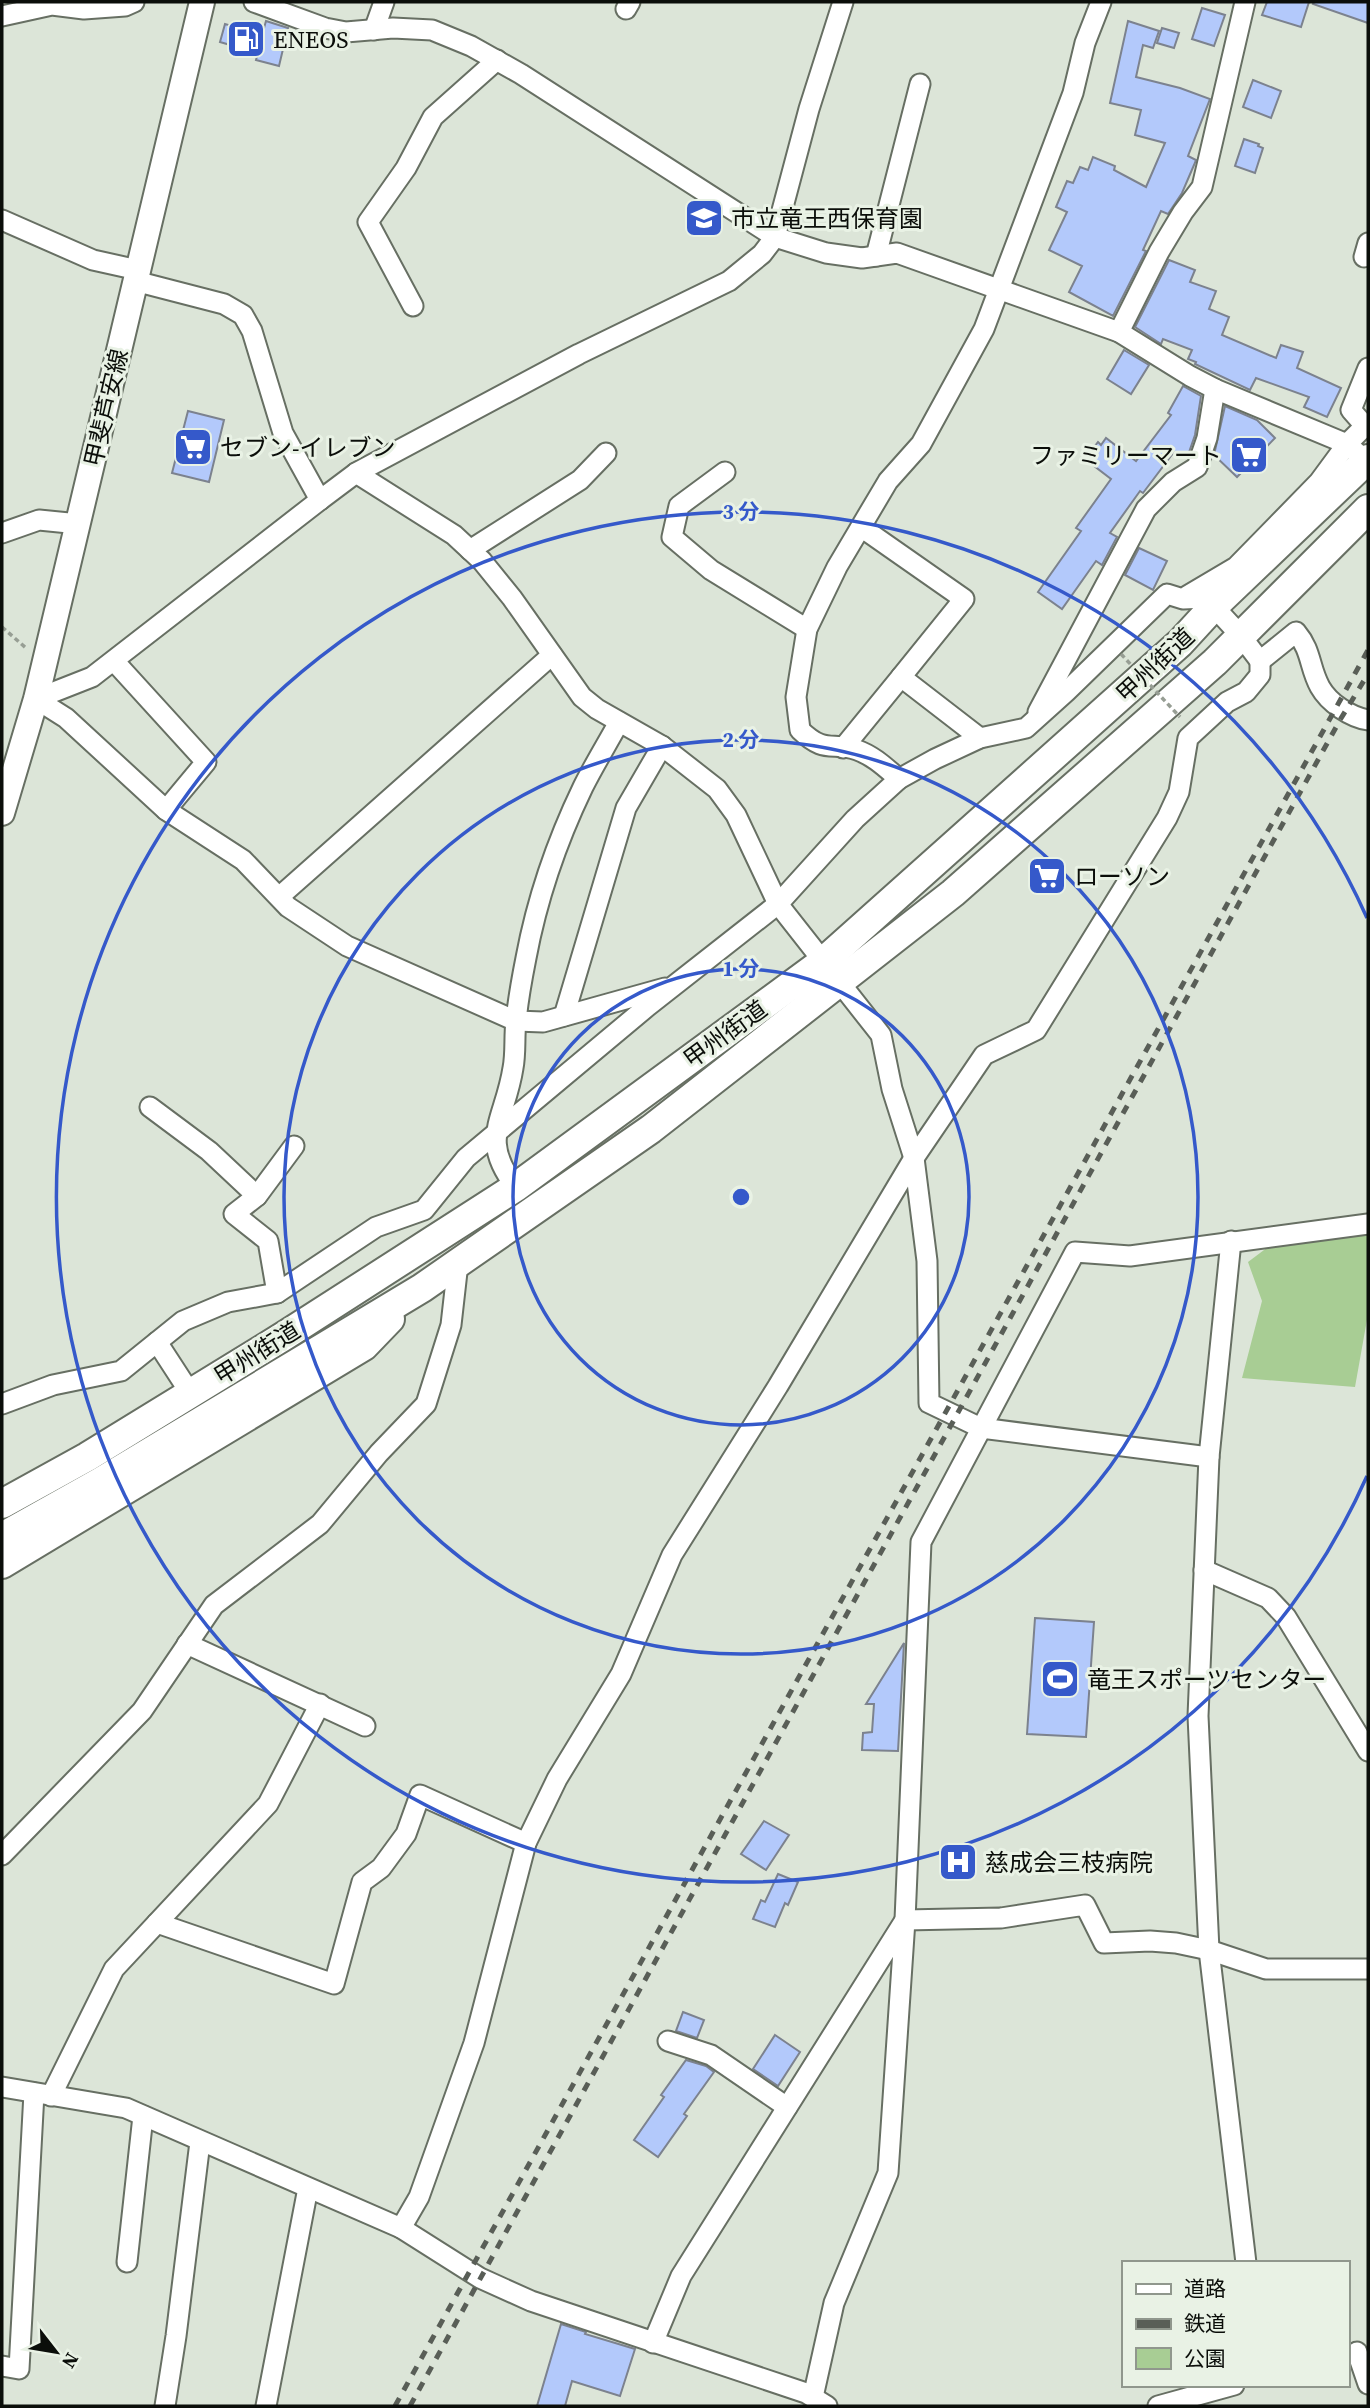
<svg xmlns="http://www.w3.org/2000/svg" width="1370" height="2408" viewBox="0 0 1370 2408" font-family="'Source Serif 4','Noto Sans JP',serif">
<rect width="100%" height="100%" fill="#dce5d8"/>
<!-- green -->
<path fill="#a8cd94" d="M1368,1232V1314L1355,1387L1242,1378L1262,1301L1248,1262L1276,1241Z"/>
<!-- building -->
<g fill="#b3c9fb" stroke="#7c828e" stroke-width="2">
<path d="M1267,2H1309L1301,27L1262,15Z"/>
<path d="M1314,2H1368V23L1313,4Z"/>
<path d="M1202,8L1225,15L1214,46L1192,39Z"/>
<path d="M266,21L288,28L279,66L256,60L258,53L220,42L225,24L262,35Z"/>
<path d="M1128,21L1159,31L1153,48L1143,45L1136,77L1180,88L1210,99L1188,156L1196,160L1194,165L1182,193L1168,214L1161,211L1143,250L1146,251L1113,316L1069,292L1082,266L1049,250L1067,212L1056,207L1067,181L1073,183L1080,167L1088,170L1093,157L1115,166L1114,170L1146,187L1165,143L1135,135L1141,110L1110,103Z"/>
<path d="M1162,28L1179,33L1174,48L1157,43Z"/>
<path d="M1253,80L1281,91L1271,118L1243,107Z"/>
<path d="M1244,139L1259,144L1258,146L1263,148L1255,173L1235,166Z"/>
<path d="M1169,260L1195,270L1190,282L1216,291L1209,309L1229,317L1222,335L1276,358L1281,345L1303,352L1297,368L1341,388L1327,417L1304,407L1309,397L1256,378L1250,390L1195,364L1196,362L1188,359L1192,350L1163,339L1161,344L1135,327Z"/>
<path d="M1124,350L1149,365L1131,394L1107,379Z"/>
<path d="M1183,386L1201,396L1195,435L1187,458L1174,452L1143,493L1140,491L1110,533L1117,537L1102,565L1096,561L1062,609L1038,592L1081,531L1076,528L1111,479L1085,459L1098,442L1101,445L1106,438L1136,461L1171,415L1168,413Z"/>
<path d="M1225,406L1257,420L1275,438L1237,477L1214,455Z"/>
<path d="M188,411L224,420L209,482L172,473Z"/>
<path d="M1139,548L1167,561L1153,590L1125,575Z"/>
<path d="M1035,1618L1094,1622L1086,1737L1027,1734Z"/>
<path d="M904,1643L898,1751L862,1750L863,1733L872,1732L874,1704H866Z"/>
<path d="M764,1821L789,1835L766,1870L741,1854Z"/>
<path d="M778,1874L798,1882L788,1905L785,1903L775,1927L753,1919L761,1900L765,1902Z"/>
<path d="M683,2012L704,2020L697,2038L676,2031Z"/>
<path d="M775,2035L800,2052L778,2086L753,2069Z"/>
<path d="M686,2060L706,2066L714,2072L684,2114L687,2116L658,2157L634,2140L664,2097L661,2095Z"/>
<path d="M561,2324L586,2332L585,2334L635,2349L620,2396L572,2381L565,2406H537Z"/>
</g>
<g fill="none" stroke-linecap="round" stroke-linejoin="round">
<defs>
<g id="minor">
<path d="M254,2L325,28L346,32L393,28L432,30L471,46L521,74L775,237L826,253L862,258L897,253L1119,332L1190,376L1215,389L1347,444L1366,461"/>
<path d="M626,9L630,2"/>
<path d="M2,16L52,5L84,9L125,6L134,2"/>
<path d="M374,30L384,2"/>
<path d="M2,220L93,260L138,270"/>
<path d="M876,256L920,84"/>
<path d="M1364,257L1368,243"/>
<path d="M135,281L224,304L243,315L252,331L283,433L320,500L356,473L579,354L729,281L762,254L775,237L809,109L843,2"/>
<path d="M413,306L368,222L406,168L433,117L497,60"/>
<path d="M1119,332L1159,252L1183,212L1202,187L1245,2"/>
<path d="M1365,426L1351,410L1368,368"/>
<path d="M725,472L679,506L672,537L711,570L807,629"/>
<path d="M356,473L454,535L482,561L512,598L582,697L597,709L662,746L717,789L736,815L778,904L881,1035L892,1089L914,1158L927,1261L929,1403L981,1428L1209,1457"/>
<path d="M861,527L964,599L901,677L980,738"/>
<path d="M2,533L39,520L79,524"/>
<path d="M470,550L580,480L606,453"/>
<path d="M1187,596L1236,567L1319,482L1347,444L1368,423"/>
<path d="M114,661L206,762L166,810"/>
<path d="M36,699L66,718L166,810L243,860L288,907L347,946L516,1021L543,1022L665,988"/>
<path d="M36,699L92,677L320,500"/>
<path d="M1038,712L1146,509L1173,482L1197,467L1207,438L1215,389"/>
<path d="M843,748L901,677"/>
<path d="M899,779C886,768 874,756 857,750C831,741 826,755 800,730L796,697L807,629L837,567L888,481L921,444L984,329L1073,93L1085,43L1101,2"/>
<path d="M279,897L552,655"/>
<path d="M564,1016L626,808L662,746"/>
<path d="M150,1107L209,1151L257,1196L234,1214L268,1241L277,1293"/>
<path d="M516,1187C478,1139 505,1120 513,1068C516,1053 514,1036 516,1021C518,1000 522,978 526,958C537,899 557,841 583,787C594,765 607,744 619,722"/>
<path d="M257,1196L294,1146"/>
<path d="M1231,1241L1209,1457L1198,1716L1209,1950L1246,2263"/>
<path d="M157,1342L183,1382"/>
<path d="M2,1404L53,1385L121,1371L183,1321L228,1302L277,1293L376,1227L424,1210L466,1158L648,1006L778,904L855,819L899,779L935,759L980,738L1026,728L1066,692L1167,594L1183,599L1206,598L1241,636L1260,661L1296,632C1312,651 1309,667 1320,687C1329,703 1350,717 1368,720"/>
<path d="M1204,1570L1268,1598L1286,1617L1368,1751"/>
<path d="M187,1644L365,1726"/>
<path d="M2,1855L142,1711L214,1605L320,1524L379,1453L426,1404L451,1325L458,1263"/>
<path d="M157,1923L334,1984L362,1882L381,1868L406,1834L420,1795L526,1843"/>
<path d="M668,2041L711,2055L787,2107"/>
<path d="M2,2087L126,2108L401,2228L480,2278L531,2301L806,2393L827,2406"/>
<path d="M51,2096L114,1969L268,1804L320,1704"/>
<path d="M401,2228L419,2197L474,2043L526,1843L557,1779L621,1674L672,1555L778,1386L914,1158L984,1055L1036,1030L1167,818L1179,792L1188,738L1227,702L1246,692L1260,675V661"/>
<path d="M127,2262L143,2116"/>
<path d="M653,2343L681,2276L905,1920L1001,1918L1085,1905L1104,1943L1150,1941L1176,1943L1209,1950L1266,1969H1368"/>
<path d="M1357,2352L1368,2384"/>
<path d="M2,2366L19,2369L34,2093"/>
<path d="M813,2397L834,2303L888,2173L905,1920L921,1542L1075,1252L1130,1256L1368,1224"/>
<path d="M165,2406L176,2336L200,2142"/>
<path d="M266,2406L308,2188"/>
<path d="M1158,2406L1234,2385"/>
</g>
<path id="major" d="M2,813L36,699L202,2"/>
<g id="highway">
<path d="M2,1504L87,1457L284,1336L516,1187L824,961L1180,643L1214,606L1368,459"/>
<path d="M2,1537L100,1482L422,1288L651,1129L953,893L1215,662L1368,509"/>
<path d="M2,1564L364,1346L390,1319"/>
</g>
</defs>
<!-- minor casing -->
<use href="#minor" stroke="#676f63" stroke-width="23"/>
<!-- major casing -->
<use href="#major" stroke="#676f63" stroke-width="28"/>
<!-- highway casing -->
<use href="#highway" stroke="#676f63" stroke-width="32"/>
<!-- path -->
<path stroke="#979e94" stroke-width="3.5" stroke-dasharray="5 3.5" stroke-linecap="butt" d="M2,627L26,648"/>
<!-- minor -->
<use href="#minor" stroke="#fff" stroke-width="19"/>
<!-- major -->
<use href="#major" stroke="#fff" stroke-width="24"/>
<!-- highway -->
<use href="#highway" stroke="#fff" stroke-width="28"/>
<!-- rail -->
<g stroke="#595e57" stroke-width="5" stroke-dasharray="9 9" stroke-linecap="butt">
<path d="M395,2406L1368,650"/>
<path d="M410,2406L1340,720L1368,674"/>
</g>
<!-- path-bridge -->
<path stroke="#979e94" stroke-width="3.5" stroke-dasharray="5 3.5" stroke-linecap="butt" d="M1121,654L1180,717"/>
</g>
<!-- distance rings -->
<g fill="none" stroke="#3559ca" stroke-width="3.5">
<circle cx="741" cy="1197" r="228"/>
<circle cx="741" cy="1197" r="457"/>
<path d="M1367 1476A685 685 0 1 1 1367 918"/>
</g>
<!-- icons -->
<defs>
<symbol id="fuel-square" viewBox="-11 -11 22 22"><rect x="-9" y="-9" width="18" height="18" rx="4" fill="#3559ca" stroke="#e9f2e5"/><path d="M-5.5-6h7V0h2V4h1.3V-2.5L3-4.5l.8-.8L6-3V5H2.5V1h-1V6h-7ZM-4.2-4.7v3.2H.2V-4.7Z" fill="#fff"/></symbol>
<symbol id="school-square" viewBox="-11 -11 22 22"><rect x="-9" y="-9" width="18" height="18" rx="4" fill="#3559ca" stroke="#e9f2e5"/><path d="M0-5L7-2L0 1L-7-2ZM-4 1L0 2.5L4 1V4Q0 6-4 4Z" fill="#fff"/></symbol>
<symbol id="supermarket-square" viewBox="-11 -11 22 22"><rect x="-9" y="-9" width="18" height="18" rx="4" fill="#3559ca" stroke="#e9f2e5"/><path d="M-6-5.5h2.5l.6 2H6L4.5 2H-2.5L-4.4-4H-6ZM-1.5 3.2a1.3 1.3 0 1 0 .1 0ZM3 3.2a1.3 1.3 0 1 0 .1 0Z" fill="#fff"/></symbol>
<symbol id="stadium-square" viewBox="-11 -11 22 22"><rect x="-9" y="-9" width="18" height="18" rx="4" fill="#3559ca" stroke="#e9f2e5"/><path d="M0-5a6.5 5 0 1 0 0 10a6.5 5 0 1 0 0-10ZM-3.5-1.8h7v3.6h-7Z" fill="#fff"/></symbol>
<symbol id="hospital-square" viewBox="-11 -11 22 22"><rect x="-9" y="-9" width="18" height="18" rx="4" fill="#3559ca" stroke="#e9f2e5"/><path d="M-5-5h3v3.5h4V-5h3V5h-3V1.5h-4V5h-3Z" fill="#fff"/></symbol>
</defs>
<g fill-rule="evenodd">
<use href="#fuel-square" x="224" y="17" width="44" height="44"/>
<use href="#school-square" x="682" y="196" width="44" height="44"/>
<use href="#supermarket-square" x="171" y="425" width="44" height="44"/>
<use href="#supermarket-square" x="1227" y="433" width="44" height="44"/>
<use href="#supermarket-square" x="1025" y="854" width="44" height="44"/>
<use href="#stadium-square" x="1038" y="1657" width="44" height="44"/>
<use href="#hospital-square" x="936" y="1840" width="44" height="44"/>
</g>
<g text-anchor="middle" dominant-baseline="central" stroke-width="6" stroke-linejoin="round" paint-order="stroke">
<!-- poi labels -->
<g font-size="24" fill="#0b0e0a" stroke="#e9f2e5" text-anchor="start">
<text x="273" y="39">ENEOS</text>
<text x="731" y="218">市立竜王西保育園</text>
<text x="220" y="447">セブン-イレブン</text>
<text x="1222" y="455" text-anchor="end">ファミリーマート</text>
<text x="1074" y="876">ローソン</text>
<text x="1087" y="1679">竜王スポーツセンター</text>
<text x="985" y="1862">慈成会三枝病院</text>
</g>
<!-- street labels -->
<g font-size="24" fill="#0b0e0a" stroke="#e9f2e5">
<text transform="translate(106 408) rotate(-77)">甲斐芦安線</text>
<text transform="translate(1155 665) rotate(-43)">甲州街道</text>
<text transform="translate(725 1034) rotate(-36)">甲州街道</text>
<text transform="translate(257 1353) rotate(-32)">甲州街道</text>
</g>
</g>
<circle cx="741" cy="1197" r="10" fill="#3559ca" stroke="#e9f2e5" stroke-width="3.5"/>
<g font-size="21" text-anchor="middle" font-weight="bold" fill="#3559ca" stroke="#e9f2e5" stroke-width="6" stroke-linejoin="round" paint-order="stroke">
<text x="741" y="519">3 分</text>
<text x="741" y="747">2 分</text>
<text x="741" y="976">1 分</text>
</g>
<!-- border -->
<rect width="1370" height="2408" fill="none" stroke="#0b0e0a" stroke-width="7"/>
<!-- legend -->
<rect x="1122" y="2261" width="228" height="126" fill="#e9f2e5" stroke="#90978d" stroke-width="2"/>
<rect x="1136" y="2284" width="35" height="10" fill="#ffffff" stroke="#90978d" stroke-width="2"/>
<text x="1184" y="2296" font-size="21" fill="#0b0e0a">道路</text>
<rect x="1136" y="2319" width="35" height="10" fill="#595e57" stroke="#90978d" stroke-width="2"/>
<text x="1184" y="2331" font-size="21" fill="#0b0e0a">鉄道</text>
<rect x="1136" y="2348" width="35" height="21" fill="#a8cd94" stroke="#90978d" stroke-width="2"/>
<text x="1184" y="2366" font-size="21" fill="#0b0e0a">公園</text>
<!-- north arrow -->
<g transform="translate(56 2352) rotate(121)" stroke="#e9f2e5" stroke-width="5" paint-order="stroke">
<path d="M0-5L12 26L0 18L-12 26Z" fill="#0b0e0a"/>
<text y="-10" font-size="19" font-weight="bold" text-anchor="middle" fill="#0b0e0a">N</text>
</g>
</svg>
